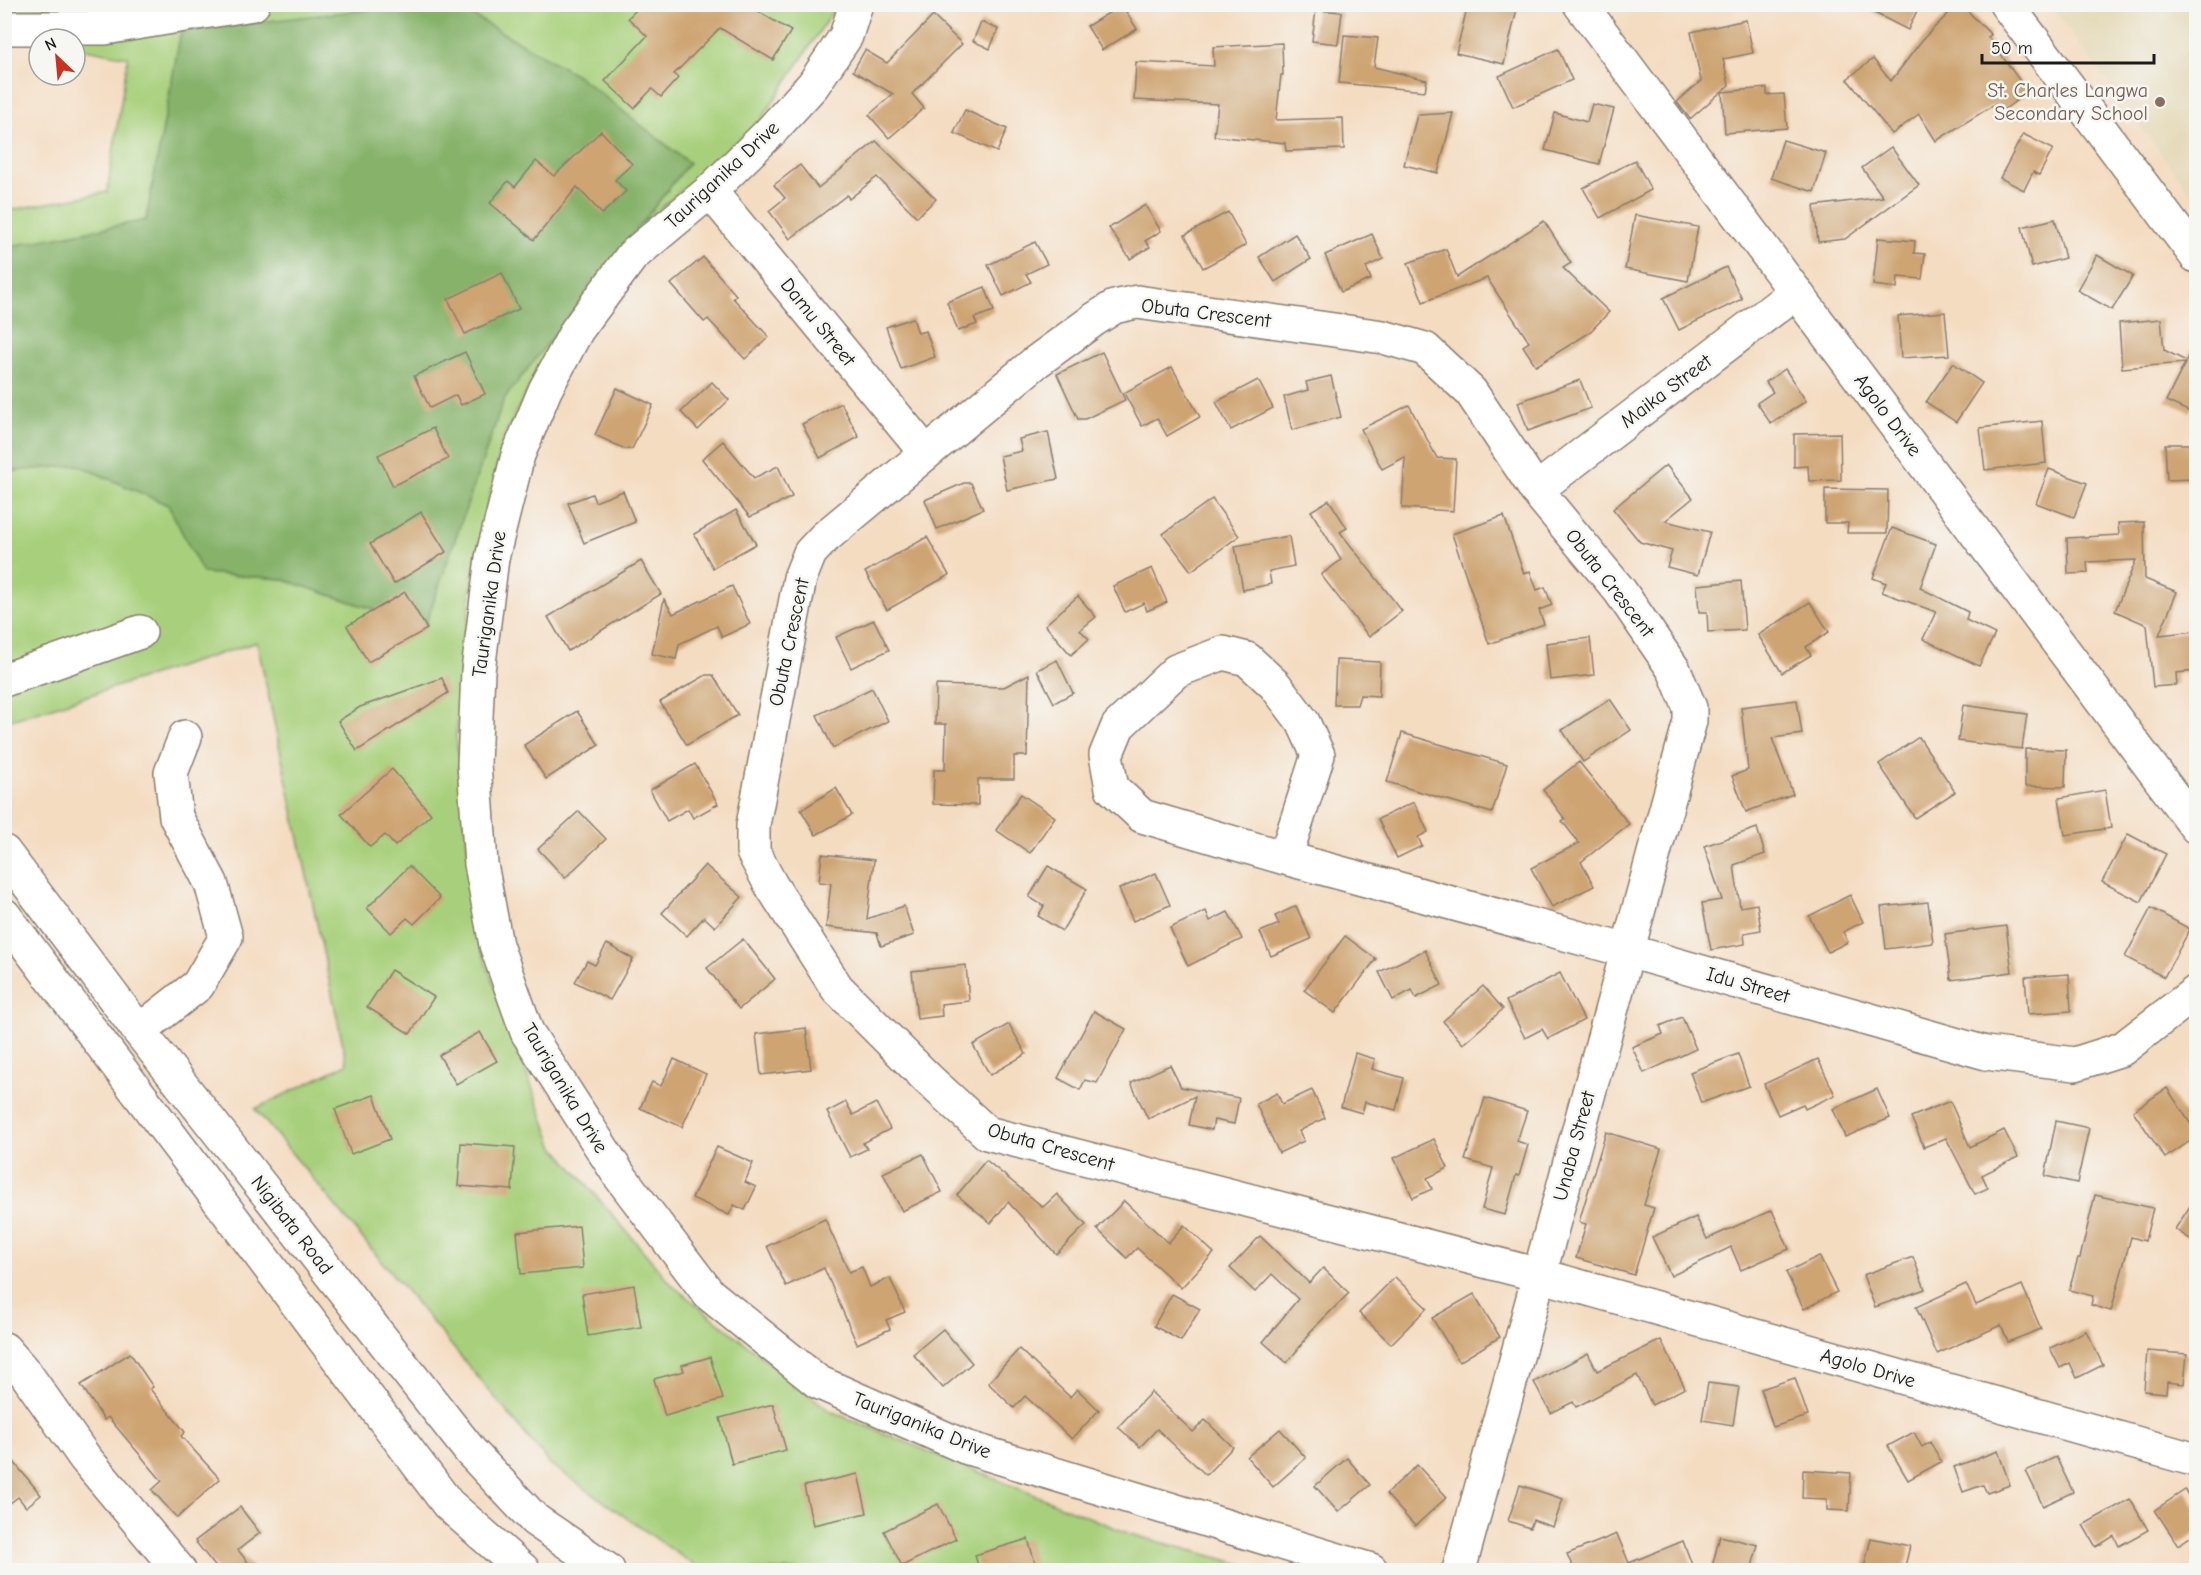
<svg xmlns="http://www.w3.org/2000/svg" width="2201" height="1575" viewBox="0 0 2201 1575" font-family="'Comic Neue',sans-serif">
<rect width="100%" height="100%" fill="#f6f6f2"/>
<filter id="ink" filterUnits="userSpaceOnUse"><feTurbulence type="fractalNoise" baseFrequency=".0167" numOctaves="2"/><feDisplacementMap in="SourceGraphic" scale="12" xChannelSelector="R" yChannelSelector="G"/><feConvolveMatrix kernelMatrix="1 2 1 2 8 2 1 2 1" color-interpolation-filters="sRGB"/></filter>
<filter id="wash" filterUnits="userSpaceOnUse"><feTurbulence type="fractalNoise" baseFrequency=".008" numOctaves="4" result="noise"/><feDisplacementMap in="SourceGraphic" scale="24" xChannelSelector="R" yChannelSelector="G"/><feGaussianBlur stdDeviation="1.35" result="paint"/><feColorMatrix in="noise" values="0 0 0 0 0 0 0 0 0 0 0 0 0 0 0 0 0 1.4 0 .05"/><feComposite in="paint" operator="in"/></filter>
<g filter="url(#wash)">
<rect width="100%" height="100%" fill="#f4dcc1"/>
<!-- built -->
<path fill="#e5daba" d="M2050,5H2196V200Z"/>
<!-- green -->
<path fill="#a8d07b" stroke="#62764c" stroke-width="1.5" d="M5,5H837L759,123L593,267L503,437L473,571L456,735L477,938L553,1145L673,1286L830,1411L1130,1534L1264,1570H701L550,1464L255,1109L347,1064L257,642L5,722V211L107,192L128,57L75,47V39L5,34Z"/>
<!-- forest -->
<path fill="#86b26b" stroke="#516744" stroke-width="1.5" d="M408,5H454L577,75L689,163L504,399L425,626L281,579L203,573L168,505L78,465L5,472V247L146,220L181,31Z"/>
<g id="blocks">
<!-- building -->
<g fill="#cea472">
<path d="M642,4H746L791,31L773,60L720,28L674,74L678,78L661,97L652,89L634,108L605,81L647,36L628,18Z"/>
<path d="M1468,4H1499L1517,9L1504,64L1456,53Z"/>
<path d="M1857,4H1920L1908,30Z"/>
<path d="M1958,4H1961L1991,35L1988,37L2028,92L2005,109H1998L1995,104L1936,141L1919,114L1892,134L1847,79L1873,59L1891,81L1923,39Z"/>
<path d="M1122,5L1137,29L1102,50L1087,26Z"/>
<path d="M1316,10L1342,12L1338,44L1312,41Z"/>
<path d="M933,16L962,44L912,94L924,108L889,138L869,115L893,94L853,71L865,50L887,63Z"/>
<path d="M1746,20L1753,53L1723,59L1729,85L1690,119L1677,102L1701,81L1691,32Z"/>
<path d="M981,22L998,29L990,49L973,41Z"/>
<path d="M1344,35L1378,38L1374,67L1427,80L1425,91L1339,83Z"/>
<path d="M1282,43L1283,75H1281L1276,120L1343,118L1344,149L1286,151L1285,143L1214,136L1218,104L1134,100L1136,62L1214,66L1213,47Z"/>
<path d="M1558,49L1572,80L1513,107L1499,76Z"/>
<path d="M1767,88V95L1784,94L1787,128L1725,133L1722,92Z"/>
<path d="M1592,104L1614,109L1599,164L1545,150L1555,113L1587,122Z"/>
<path d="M965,110L1007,129L997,152L954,133Z"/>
<path d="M1453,113L1438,173L1404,165L1417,115Z"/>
<path d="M601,131L632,164L615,180L626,191L602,214L577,187L534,240L490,203L508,181L515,187L536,161L554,176Z"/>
<path d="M2023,134L2053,149L2039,175L2033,172L2024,190L2000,178Z"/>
<path d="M1783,140L1826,153L1814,192L1771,178Z"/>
<path d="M876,141L936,199L917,217L877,177L849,199L847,195L790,239L769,211L785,198L774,185L800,165L818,188Z"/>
<path d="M1891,147L1919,185L1845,239L1818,242L1814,206L1883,197L1862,168Z"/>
<path d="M1635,160L1651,190L1600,218L1583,188Z"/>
<path d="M1145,205L1161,231L1145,241L1150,247L1130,259L1109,228Z"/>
<path d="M1228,212L1246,245L1203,268L1185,235Z"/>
<path d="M1635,215L1698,227L1688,281L1625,269Z"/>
<path d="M2055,219L2065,258L2032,267L2022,227Z"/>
<path d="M1544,221L1571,263L1563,268L1609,312L1589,333L1536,366L1523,346L1529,342L1487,278L1423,302L1408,263L1446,249L1457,277Z"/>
<path d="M1295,234L1311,259L1275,282L1259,257Z"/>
<path d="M1372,234L1383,259L1366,267L1371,279L1341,292L1325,255Z"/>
<path d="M1878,238L1915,241L1914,253L1925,254L1922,279L1898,277L1897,288L1873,285Z"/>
<path d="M1035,242L1047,264L1026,274L1031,282L1003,296L988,265Z"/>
<path d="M2097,255L2133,276L2112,310L2077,290Z"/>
<path d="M703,257L736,295L733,298L769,337L745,359L708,319L704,322L671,284Z"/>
<path d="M1726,267L1742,299L1679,330L1663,298Z"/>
<path d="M502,273L519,309L465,334L448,299Z"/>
<path d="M985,287L994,311L974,318L977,324L958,331L947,302Z"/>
<path d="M1945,312L1949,355L1901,358L1898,316Z"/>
<path d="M913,318L918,333L926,331L935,357L901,369L886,327Z"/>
<path d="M2161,319L2164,350L2186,361L2196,340V398L2190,412L2166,401L2185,363L2122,368L2119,323Z"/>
<path d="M465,352L485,394L461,405L456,395L430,408L414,376Z"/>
<path d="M1102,352L1125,400L1085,419H1078L1057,374Z"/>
<path d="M1953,363L1982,383L1956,422L1926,402Z"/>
<path d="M1172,367L1200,417L1167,436L1157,418L1142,426L1124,393Z"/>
<path d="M1785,369L1806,401L1771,424L1757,403L1773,392L1766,382Z"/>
<path d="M1331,376L1341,417L1292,430L1284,397L1308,390L1306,382Z"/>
<path d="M1258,380L1273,408L1231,430L1216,402Z"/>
<path d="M1580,380L1591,408L1528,431L1518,402Z"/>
<path d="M712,382L729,400L698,430L681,412Z"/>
<path d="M617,388L653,405L632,449H625L595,435Z"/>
<path d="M841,403L859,437L820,458L802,424Z"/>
<path d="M1409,405L1437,458L1456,459L1453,511L1402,508L1405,457L1382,469L1361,429Z"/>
<path d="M2042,421L2046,463L1985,470L1980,428Z"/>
<path d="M433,428L448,459L393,486L378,455Z"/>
<path d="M1048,432L1058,479L1007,490L1000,456L1022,451L1019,439Z"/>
<path d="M1840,433L1841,480L1809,481L1808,466L1794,467V434Z"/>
<path d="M723,441L754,478L778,466L792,497L750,517L702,459Z"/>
<path d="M2165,444H2196V479L2167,480Z"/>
<path d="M1666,465L1693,498L1665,521L1710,532L1698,575L1667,567L1672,551L1640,542L1613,509Z"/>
<path d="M2049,469L2087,483L2074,517L2036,503Z"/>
<path d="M964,483H971L983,509L937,529L925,500Z"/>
<path d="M1825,489L1888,490L1887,533H1847L1848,523H1825Z"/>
<path d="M623,491L635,522L584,543L568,503L592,494L595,502Z"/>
<path d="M1212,499L1239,536L1191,571L1163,534Z"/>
<path d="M1329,500L1347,528L1340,532L1402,611L1369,637L1321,575L1341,560L1311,511Z"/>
<path d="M736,510L756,544L713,568L694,534Z"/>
<path d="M421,512L446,552L394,584L370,544Z"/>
<path d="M1504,516L1524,574L1530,571L1537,590L1545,587L1552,605L1539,610L1544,624L1489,644L1452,534Z"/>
<path d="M2144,522L2145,579L2177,592L2159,635L2196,631V671L2176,673L2177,685L2153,687L2147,625L2115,611L2136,560L2087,562L2088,573L2068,574L2067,538L2119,535L2118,523Z"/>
<path d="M1892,528L1936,544L1920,588L1968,612L1966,620L1995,634L1979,666L1923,639L1936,612L1882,592L1886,583L1873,578Z"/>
<path d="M1289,536L1294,566L1269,571L1271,584L1243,590L1235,546Z"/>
<path d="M927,537L949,575L887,610L865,572Z"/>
<path d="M641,561L661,594L568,651L548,617Z"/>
<path d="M1152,568L1167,602L1147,611L1144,603L1125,612L1113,586Z"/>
<path d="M1741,581L1745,630L1708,632L1707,612H1699L1697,585Z"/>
<path d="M732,586L750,624L722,637L717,626L679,644L676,659L652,654L664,599L673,614Z"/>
<path d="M405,592L427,629L368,662L347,626Z"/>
<path d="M1078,596L1096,617L1080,630L1089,639L1071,655L1045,625Z"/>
<path d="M1810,602L1829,632L1806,647L1811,655L1782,673L1758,635Z"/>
<path d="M874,620L889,650L851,668L836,637Z"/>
<path d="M1590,638L1594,675L1550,680L1546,643Z"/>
<path d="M1057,660L1073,693L1054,703L1037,670Z"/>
<path d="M1336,660L1380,662L1379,696L1360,695L1357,705H1334Z"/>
<path d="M1029,674L1027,756H1014V779H978V805L933,804L934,770H945L946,724H935L936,685L1004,687Z"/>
<path d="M706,675H713L738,715L687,745L660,702Z"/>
<path d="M442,678L448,693L357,751L338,721L360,707Z"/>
<path d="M872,688L888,721L833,748L817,715Z"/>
<path d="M1610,699L1631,730L1583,762L1562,730Z"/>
<path d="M1797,700L1802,734L1772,738L1793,794L1746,812L1732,776L1748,770L1741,707Z"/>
<path d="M1963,705L2027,714L2022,749L1958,741Z"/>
<path d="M577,711L599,745L546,779L524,745Z"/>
<path d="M1402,733L1507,764L1492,813L1387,782Z"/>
<path d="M1919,737L1955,792L1915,818L1879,764Z"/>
<path d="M2025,749L2066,750L2065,787L2025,786Z"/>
<path d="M1579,762L1629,824L1581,862L1594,886L1552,907L1531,868L1579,843L1562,821L1565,819L1543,790Z"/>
<path d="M695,764L718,804L693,818L688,809L667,821L650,790Z"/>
<path d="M392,769L431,814L395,846L385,835L370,847L341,814Z"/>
<path d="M836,788L852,815L816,835L801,810Z"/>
<path d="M2105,790L2111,828L2065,835L2059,798Z"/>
<path d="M1021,794L1055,817L1030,853L996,830Z"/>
<path d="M1414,802L1428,832L1418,837L1422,846L1397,858L1378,819Z"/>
<path d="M579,811L606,839L565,878L538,849Z"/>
<path d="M1757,828L1765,854L1734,865L1740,907L1757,904L1761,930L1744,933L1745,944L1711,950L1702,903L1722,900L1704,846Z"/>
<path d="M2128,834L2166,854L2141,902L2102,882Z"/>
<path d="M822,854L874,860L867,919L904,906L914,935L881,946L877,933L826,927L831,883L819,882Z"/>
<path d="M705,865L742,897L715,927L704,917L687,936L662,913Z"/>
<path d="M409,866L440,898L414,924L407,918L391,933L367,908Z"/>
<path d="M1048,866L1087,889L1062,931L1038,916L1044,906L1029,897Z"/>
<path d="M1156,873L1170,905L1133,921L1119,889Z"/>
<path d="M1850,895L1863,922L1843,932L1848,942L1828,952L1809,916Z"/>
<path d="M1928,902L1933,943L1886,949L1881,907Z"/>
<path d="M1296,906L1311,939L1271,956L1260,932L1279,924L1275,916Z"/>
<path d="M2151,908L2190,929L2164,977L2125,957Z"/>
<path d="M1206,911L1210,921L1228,912L1242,939L1188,966L1170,928Z"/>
<path d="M2006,926L2012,972L1951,980L1945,934Z"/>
<path d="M1345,936L1376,959L1335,1013L1304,990Z"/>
<path d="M743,939L775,979L739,1009L707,968Z"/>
<path d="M607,944L633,959L610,1000L575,982L587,961L595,965Z"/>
<path d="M1425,950L1442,985L1416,998L1412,990L1393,1000L1379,972Z"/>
<path d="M966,965L969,1001L941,1004L942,1016L917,1019L912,971Z"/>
<path d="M391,970L434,997L410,1034L367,1007Z"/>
<path d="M1560,973L1584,1020L1548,1039L1542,1029L1525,1038L1506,1001Z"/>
<path d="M2069,974L2071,1011L2028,1014L2025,977Z"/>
<path d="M1483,986L1503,1009L1463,1044L1443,1021Z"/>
<path d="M1094,1011L1126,1029L1097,1083L1085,1080L1080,1090L1058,1078Z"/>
<path d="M1682,1017L1696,1049L1644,1073L1632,1047L1663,1034L1660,1026Z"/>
<path d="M1009,1024L1026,1054L990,1075L973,1045Z"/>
<path d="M806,1028L811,1069L761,1075L756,1034Z"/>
<path d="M480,1032L497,1061L456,1084L439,1055Z"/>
<path d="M1355,1053L1375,1059L1372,1069L1404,1078L1396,1110L1365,1102L1362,1113L1341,1107Z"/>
<path d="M1738,1054L1749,1086L1701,1103L1690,1072Z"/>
<path d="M674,1059L706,1074L682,1127L640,1108L652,1082L661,1086Z"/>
<path d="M1818,1059L1835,1095L1805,1109L1803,1104L1778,1115L1764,1084Z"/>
<path d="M1170,1065L1181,1087L1239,1098L1234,1124L1214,1120L1212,1130L1189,1125L1195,1096L1148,1119L1131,1083Z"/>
<path d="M2167,1088L2196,1132V1137L2165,1158L2133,1111Z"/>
<path d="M1877,1089L1890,1118L1845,1137L1833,1109Z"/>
<path d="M1312,1090L1325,1118L1299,1131L1304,1141L1279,1153L1256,1104L1277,1093L1282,1104Z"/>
<path d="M374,1095L390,1139L351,1154L335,1109Z"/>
<path d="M1485,1098L1527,1111L1517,1141L1528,1145L1519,1176L1516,1175L1505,1215L1482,1209L1493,1168L1465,1160Z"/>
<path d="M1950,1101L1970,1147L2004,1130L2018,1157L1982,1175L1988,1188L1975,1194L1946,1138L1924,1147L1911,1117Z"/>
<path d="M846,1102L853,1115L876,1103L890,1129L863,1143L867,1149L850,1157L827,1112Z"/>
<path d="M2056,1121L2089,1128L2077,1183L2045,1176Z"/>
<path d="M1606,1132L1661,1149L1644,1205L1654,1208L1634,1275L1576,1258L1586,1224L1579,1222Z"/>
<path d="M1434,1139L1448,1168L1427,1178L1432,1189L1413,1198L1394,1158Z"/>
<path d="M461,1143L515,1147L512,1190L458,1186Z"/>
<path d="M717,1147L753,1163L745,1182L756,1187L745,1210L734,1205L729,1215L692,1198Z"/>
<path d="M923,1154L942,1192L902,1211L883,1173Z"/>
<path d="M986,1160L1043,1207L1057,1194L1086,1225L1056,1254L1008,1202L991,1223L957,1195Z"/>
<path d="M2095,1195L2153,1208L2145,1241L2131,1237L2111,1311L2091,1305L2093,1296L2069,1290L2078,1258H2080Z"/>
<path d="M2196,1197V1243L2175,1229Z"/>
<path d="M1124,1201L1168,1243L1184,1225L1214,1253L1181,1288L1137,1248L1127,1258L1097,1229Z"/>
<path d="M1772,1210L1789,1249L1741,1270L1731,1247L1671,1276L1652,1237L1696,1217L1707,1239Z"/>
<path d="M825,1219L849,1272L862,1267L870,1287L890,1278L905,1312L886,1320L890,1329L857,1344L824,1268L786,1286L767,1246Z"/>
<path d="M579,1226L583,1268L521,1274L517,1232Z"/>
<path d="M1260,1236L1309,1283L1323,1268L1349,1293L1309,1333L1310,1334L1287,1363L1263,1342L1298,1299L1272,1274L1255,1292L1230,1268Z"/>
<path d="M1819,1256L1837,1292L1804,1309L1786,1272Z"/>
<path d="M1913,1257L1925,1289L1875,1307L1863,1275Z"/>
<path d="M1395,1277L1427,1308L1391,1344L1359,1313Z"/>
<path d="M1966,1284L1976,1305L2022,1285L2041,1329L2008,1342L2001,1325L1937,1354L1916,1307Z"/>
<path d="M634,1285L641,1327L588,1336L582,1294Z"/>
<path d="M1172,1294L1200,1309L1181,1341L1154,1326Z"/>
<path d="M1474,1294L1500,1337L1459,1362L1432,1318Z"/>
<path d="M943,1329L972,1363L943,1388L913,1354Z"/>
<path d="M2086,1331L2103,1365L2077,1378L2070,1363L2060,1368L2050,1348Z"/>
<path d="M1661,1340L1685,1388L1652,1405L1637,1375L1576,1407L1573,1402L1551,1413L1534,1382L1588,1353L1597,1371Z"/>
<path d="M1019,1349L1070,1397L1077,1389L1099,1410L1072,1439L1025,1396L1014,1408L988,1383Z"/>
<path d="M2147,1351L2187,1354L2184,1384L2167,1382L2166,1393L2144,1391Z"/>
<path d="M130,1353L153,1387L150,1389L185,1432L181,1436L220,1479L177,1518L152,1490L162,1481L108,1417L104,1420L81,1385Z"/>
<path d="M710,1357L723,1399L665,1416L654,1379L684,1371L682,1365Z"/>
<path d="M1795,1378L1808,1416L1773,1427L1761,1389Z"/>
<path d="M1708,1383L1739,1387L1733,1425L1702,1420Z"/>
<path d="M1151,1392L1193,1432L1205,1420L1233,1447L1206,1475L1157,1429L1140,1447L1118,1427Z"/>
<path d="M773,1404L786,1450L732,1464L720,1418Z"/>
<path d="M1280,1429L1306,1458L1273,1487L1247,1457Z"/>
<path d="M1914,1432L1922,1447L1930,1442L1941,1462L1908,1480L1888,1446Z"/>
<path d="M4,1450L41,1495L26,1507L18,1497L4,1508Z"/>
<path d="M1998,1451L2010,1485L1987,1493L1983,1485L1963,1492L1954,1467Z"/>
<path d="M2056,1457L2073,1492L2043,1506L2026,1471Z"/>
<path d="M1347,1458L1370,1485L1338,1512L1315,1486Z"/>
<path d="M1417,1465L1447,1497L1415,1526L1386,1494Z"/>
<path d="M1803,1470L1851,1473L1849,1511L1827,1510V1499L1802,1498Z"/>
<path d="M858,1474L867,1513L813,1525L804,1486Z"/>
<path d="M1520,1485L1563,1499L1553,1527L1533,1520L1530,1528L1508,1521Z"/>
<path d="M2185,1490L2196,1508V1533L2178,1545L2155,1510Z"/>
<path d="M2130,1499L2148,1530L2119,1546L2114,1536L2096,1547L2083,1525Z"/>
<path d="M938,1504L956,1539L902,1566L884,1531Z"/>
<path d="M240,1507L260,1533L238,1550L254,1570H218L195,1541Z"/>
<path d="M1617,1534L1629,1563L1683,1541L1694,1570H1574L1567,1554Z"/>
<path d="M1720,1536L1758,1545L1751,1570H1711Z"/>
<path d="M1871,1538L1910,1546L1904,1570H1875L1864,1568Z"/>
<path d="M1028,1539L1037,1570H979L975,1555Z"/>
</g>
</g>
</g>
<g filter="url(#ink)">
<use href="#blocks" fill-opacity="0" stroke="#887c6e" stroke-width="1.5"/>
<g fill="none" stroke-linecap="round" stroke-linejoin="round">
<defs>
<g id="minor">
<path d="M856,4L846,36L813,85L769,133L710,191L632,256L577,330L545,390L518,455L492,558L478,671L474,764L481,864L496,945L527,1032L619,1175L709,1294L818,1382L965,1447L1371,1570"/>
<path d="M1580,4L2196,827"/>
<path d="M2006,4L2196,256"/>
<path d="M4,28H105L253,4"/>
<path d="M710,191L926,453"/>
<path d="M1536,490L1796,292"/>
<path d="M4,680L140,632"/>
<path d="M4,852L139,1031L471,1452L535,1520L608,1570"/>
<path d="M1285,858L1318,755L1303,722L1275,685L1247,659L1223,653L1176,671L1118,726L1106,755L1112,788L1142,816L1285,858L1628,951L1986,1053L2075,1064L2122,1049L2196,992"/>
<path d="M4,915L448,1504L523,1570"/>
<path d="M139,1031L198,985L226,937L211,883L176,817L171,773L185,737"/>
<path d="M4,1349L26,1374L85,1458L179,1570"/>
<path d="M1459,1570L1690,721V708L1674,670L1620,591L1536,490L1471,392L1425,349L1383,337L1137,302L1114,307L1095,319L1036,362L824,538L810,553L800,578L753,825V852L771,885L837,988L928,1079L987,1133L1539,1275L2196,1460"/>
</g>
</defs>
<!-- minor casing -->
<use href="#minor" stroke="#887c6e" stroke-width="36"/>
<!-- minor -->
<use href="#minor" stroke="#fff" stroke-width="33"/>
</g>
</g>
<!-- markers -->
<circle fill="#8d6e63" stroke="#f6f6f2" stroke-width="2" cx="2160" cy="102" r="6"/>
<g text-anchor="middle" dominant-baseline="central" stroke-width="5" stroke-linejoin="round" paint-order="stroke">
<!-- education labels -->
<g font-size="20" fill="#785e54" stroke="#f6f6f2" text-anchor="end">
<text x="2148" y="90">St. Charles Langwa<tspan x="2148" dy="23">Secondary School</tspan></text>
</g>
<!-- street labels -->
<g font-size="20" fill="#1c1c1c" stroke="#f6f6f2">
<text transform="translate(722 175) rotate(-43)">Tauriganika Drive</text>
<text transform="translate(1206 313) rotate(7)">Obuta Crescent</text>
<text transform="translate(818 322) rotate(51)">Damu Street</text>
<text transform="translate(1666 391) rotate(-37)">Maika Street</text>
<text transform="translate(1888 415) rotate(53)">Agolo Drive</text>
<text transform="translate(1610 583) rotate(52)">Obuta Crescent</text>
<text transform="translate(489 604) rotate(-82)">Tauriganika Drive</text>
<text transform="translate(789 642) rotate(-78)">Obuta Crescent</text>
<text transform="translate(1748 985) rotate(16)">Idu Street</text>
<text transform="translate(565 1088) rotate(59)">Tauriganika Drive</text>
<text transform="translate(1574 1146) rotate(-75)">Unaba Street</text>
<text transform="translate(1051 1147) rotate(16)">Obuta Crescent</text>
<text transform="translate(292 1225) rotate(52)">Nigibata Road</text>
<text transform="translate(1868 1368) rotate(16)">Agolo Drive</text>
<text transform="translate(922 1425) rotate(22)">Tauriganika Drive</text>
</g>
</g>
<!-- margin -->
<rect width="2201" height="1575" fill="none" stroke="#f6f6f2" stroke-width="24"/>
<!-- north arrow -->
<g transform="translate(57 57) rotate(334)"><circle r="28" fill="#f6f6f2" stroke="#9f9f9c" stroke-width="1.5"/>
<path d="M0-4.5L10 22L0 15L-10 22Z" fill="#c8321e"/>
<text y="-9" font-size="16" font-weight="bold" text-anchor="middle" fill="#1c1c1c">N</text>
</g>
<!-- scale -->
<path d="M1982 54v9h172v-9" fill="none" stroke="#1c1c1c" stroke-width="3"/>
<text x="1991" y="54" font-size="18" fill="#1c1c1c" stroke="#f6f6f2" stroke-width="4.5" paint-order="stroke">50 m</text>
</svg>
